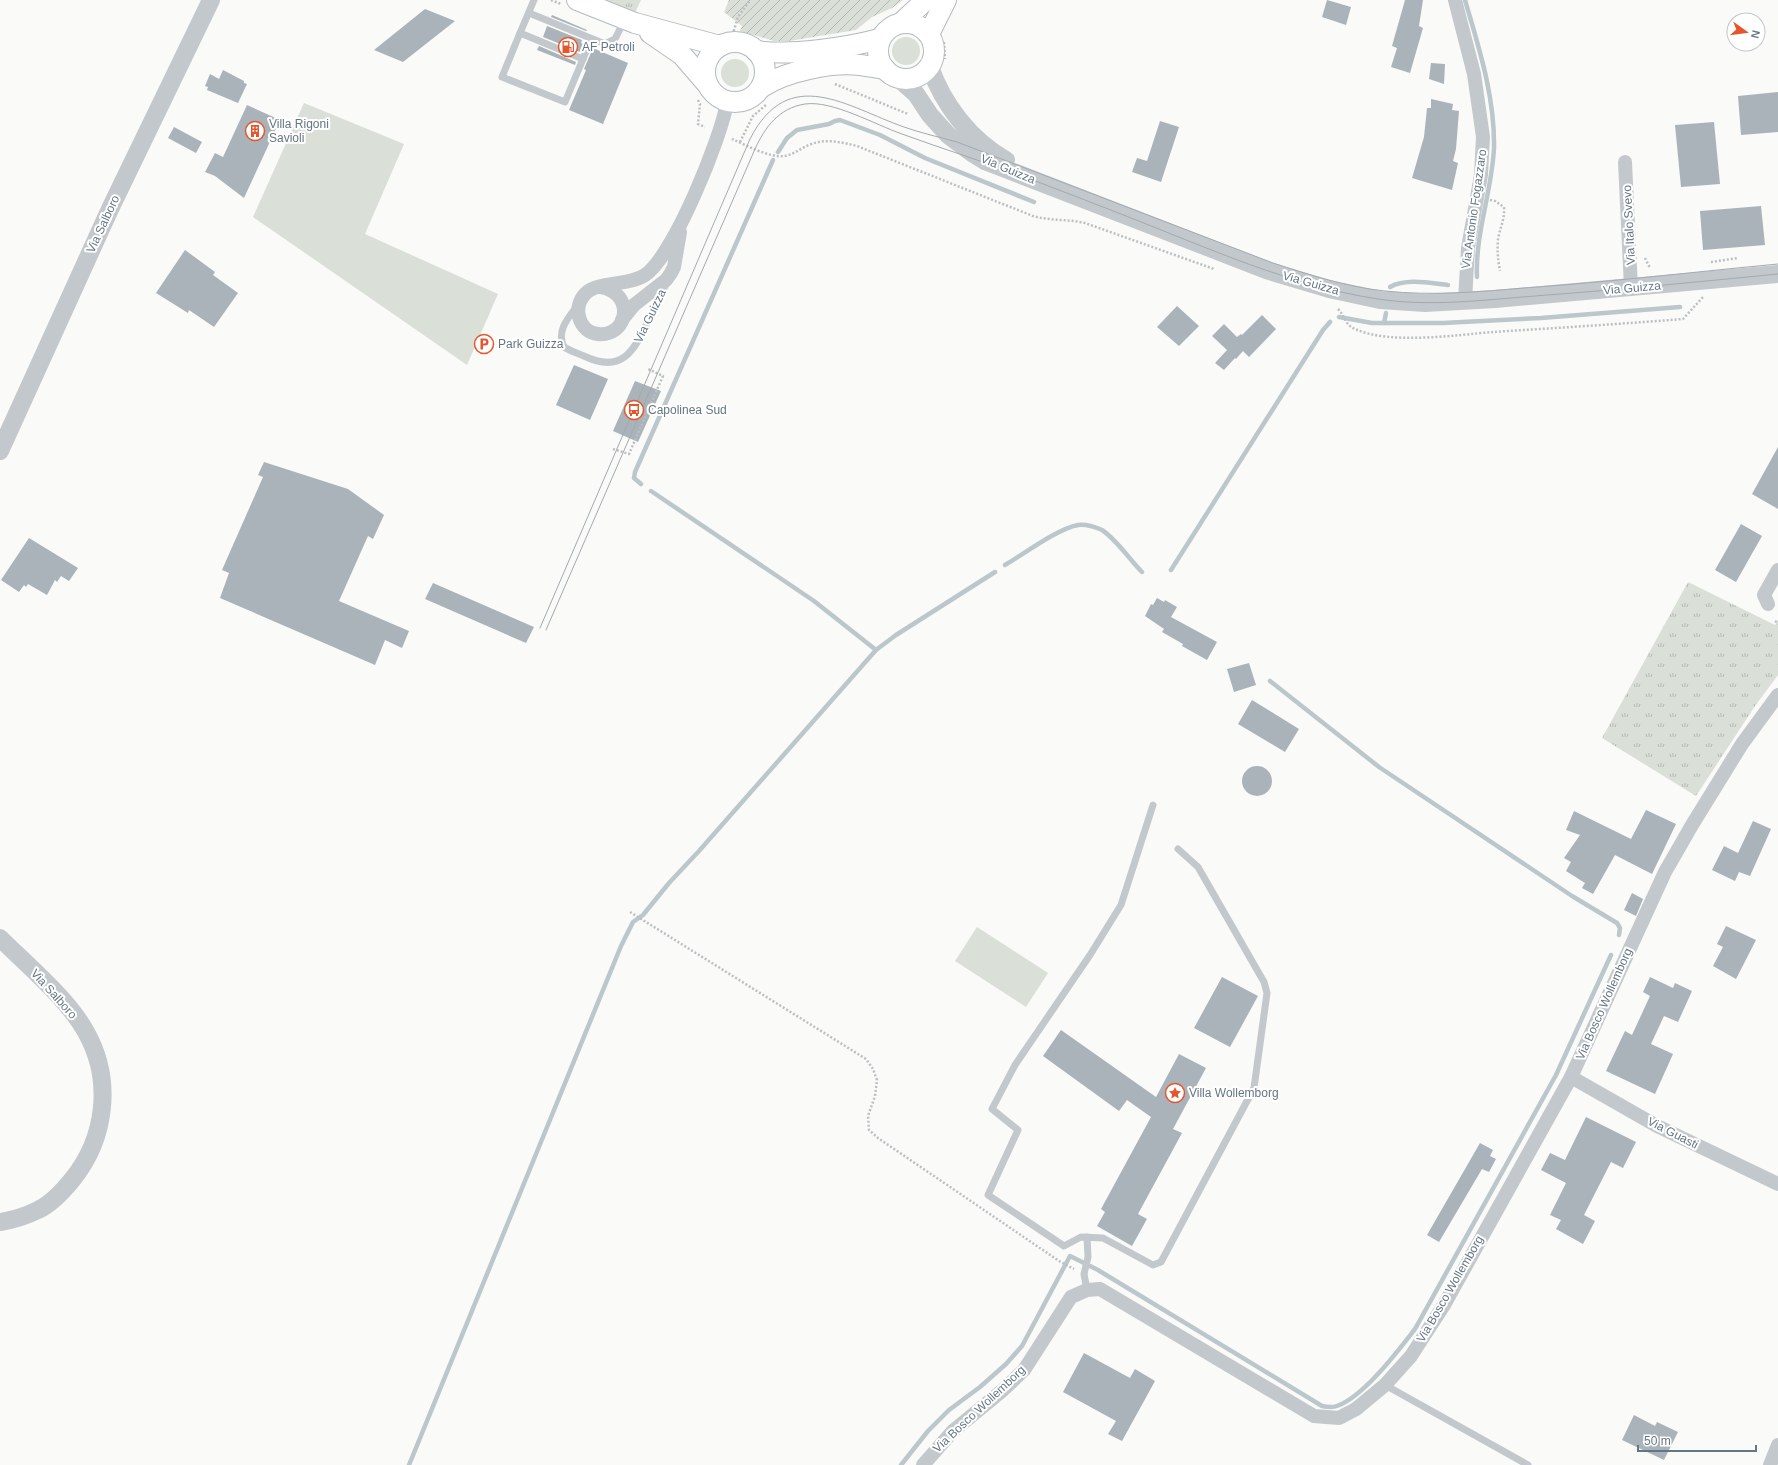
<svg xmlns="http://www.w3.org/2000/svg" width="1778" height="1465" viewBox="0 0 1778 1465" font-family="Helvetica,sans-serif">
<defs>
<pattern id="park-tufts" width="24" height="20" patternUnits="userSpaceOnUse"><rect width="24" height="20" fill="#dadfd7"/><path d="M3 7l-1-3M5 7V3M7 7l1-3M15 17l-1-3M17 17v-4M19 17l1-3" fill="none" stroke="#b4b9b4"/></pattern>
<pattern id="garden-furrows" width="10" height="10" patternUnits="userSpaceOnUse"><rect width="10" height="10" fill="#dadfd7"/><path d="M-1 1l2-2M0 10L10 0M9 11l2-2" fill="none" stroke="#b4b9b4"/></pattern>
</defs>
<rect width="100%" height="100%" fill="#fafaf8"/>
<!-- grass -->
<g fill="#dadfd7">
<circle cx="906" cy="51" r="14"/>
<circle cx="735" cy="73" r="14"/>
<path d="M304,103L404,144L365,234L498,294L467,365L253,217Z"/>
<path d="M977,927L1048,973L1026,1007L955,961Z"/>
</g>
<!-- park -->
<g fill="url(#park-tufts)">
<path d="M604,0H641L635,13Z"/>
<path d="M1688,582L1775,625L1778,620V675L1755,706L1696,796L1602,738Z"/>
</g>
<!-- garden -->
<path fill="url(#garden-furrows)" d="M729,0H903L892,8L872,17L856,30L789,41H774L740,31L742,26L724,12Z"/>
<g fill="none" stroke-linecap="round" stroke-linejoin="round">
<!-- stream -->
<g stroke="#bbc7cb" stroke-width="4.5">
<path d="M1465,0C1479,48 1495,97 1494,148C1492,191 1475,234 1477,277"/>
<path d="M778,152L787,138L797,130L829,124L835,121L840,120L880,135L925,158L1034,202"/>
<path d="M1390,287C1406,278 1430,283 1448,285"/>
<path d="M1339,317L1372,323H1443L1541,318L1680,307"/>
<path d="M1384,323L1386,313"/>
<path d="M641,484L634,478L635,472L773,160"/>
<path d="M651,491L814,601L876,650"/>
<path d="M1005,565C1024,554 1057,529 1078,525C1085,524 1095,527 1102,530C1116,539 1130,560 1142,572"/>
<path d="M1171,570L1323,330L1330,322"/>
<path d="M1270,681L1379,767L1572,896L1617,923L1620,928L1619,935"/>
<path d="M409,1465L621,946L633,922L643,915L669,883L699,851L876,650L896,635L995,572"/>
<path d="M901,1465L928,1431L949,1410L980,1387L1006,1364L1022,1346L1070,1256L1098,1270L1322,1406C1327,1407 1332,1408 1337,1406C1364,1396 1397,1352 1415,1329L1556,1075L1611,955"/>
</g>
</g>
<!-- building -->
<g fill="#aab3b9">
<path d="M1327,0L1351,7L1346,25L1322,17Z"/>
<path d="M1405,0H1423L1419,26L1423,28L1410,73L1391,67L1397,48L1392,46Z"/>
<path d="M425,9L455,21L403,62L374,50Z"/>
<path d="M552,15L587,30L586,31L551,17Z"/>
<path d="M547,26L582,40L581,43L584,44L580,52L543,37Z"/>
<path d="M539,46L576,62L575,65L537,50Z"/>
<path d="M593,48L628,63L603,124L569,110L586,70L584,69Z"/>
<path d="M1431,63L1445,64L1444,84L1429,79Z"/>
<path d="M223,70L244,81V83L247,84L238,103L207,90L208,87L205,86L210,74L219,79Z"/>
<path d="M1778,92V132L1741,135L1738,96Z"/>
<path d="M1431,99L1453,104L1452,110L1459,111L1456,149L1453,161L1458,163L1452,190L1412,178L1424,137L1427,108H1431Z"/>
<path d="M247,105L280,120L244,198L215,176L205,172L215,153L223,157Z"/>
<path d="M1160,121L1179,127L1161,182L1132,172L1137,158L1147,161Z"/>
<path d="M1714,122L1720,184L1681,187L1675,125Z"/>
<path d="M174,127L202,142L196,153L168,138Z"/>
<path d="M1761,206L1765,245L1703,250L1700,211Z"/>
<path d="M185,250L215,272L213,275L238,293L214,327L189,310L188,313L156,293Z"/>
<path d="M1177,306L1199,326L1179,346L1157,327Z"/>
<path d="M1262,315L1276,329L1249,357L1243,351L1236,359L1235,358L1224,370L1215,363L1227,350L1212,336L1224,324L1237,337L1241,334L1242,335Z"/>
<path d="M574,365L608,379L590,420L556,405Z"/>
<path d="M635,381L661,391L638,442L613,431Z"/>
<path d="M1778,447V509L1752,494Z"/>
<path d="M264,462L348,489L384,515L373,539L368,536L339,601L409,631L402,648L385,640L375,665L220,598L229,573L222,570L263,477L258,475Z"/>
<path d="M1741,524L1762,536L1736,582L1715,570Z"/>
<path d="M29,538L78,568L69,581L61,576L57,582L55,580L47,595L28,584L26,587L24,585L19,592L1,580Z"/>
<path d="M433,583L534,627L526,643L425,599Z"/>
<path d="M1157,598L1164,602L1165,600L1177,607L1171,617L1217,642L1207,660L1182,646L1183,644L1162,632L1164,629L1145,616L1151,604L1153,605Z"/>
<path d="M1249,663L1256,685L1234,692L1227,669Z"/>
<path d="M1252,700L1299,729L1285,752L1238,724Z"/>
<circle cx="1257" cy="781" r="15"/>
<path d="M1646,810L1676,824L1652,874L1615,855L1593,894L1582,888L1585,883L1566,871L1571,862L1564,858L1580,835L1566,830L1574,811L1631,839Z"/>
<path d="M1753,821L1771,829L1750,876L1739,872L1735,881L1712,870L1724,846L1738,853Z"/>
<path d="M1632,893L1643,899L1636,916L1624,910Z"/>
<path d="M1726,926L1756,940L1736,979L1713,966L1723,947L1717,944Z"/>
<path d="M1222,977L1258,996L1230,1047L1194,1028Z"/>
<path d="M1650,977L1673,988L1675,983L1692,991L1678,1022L1664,1016L1651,1044L1673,1054L1655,1094L1606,1071L1625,1031L1632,1035L1650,996L1643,992Z"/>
<path d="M1061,1030L1156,1097L1179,1054L1206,1068L1173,1129L1182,1133L1138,1214L1147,1219L1132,1246L1097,1226L1105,1212L1101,1209L1151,1117L1127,1100L1119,1111L1043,1056Z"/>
<path d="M1586,1117L1636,1142L1623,1168L1611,1162L1584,1215L1595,1221L1583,1244L1556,1229L1561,1220L1550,1215L1566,1183L1541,1170L1550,1153L1565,1160Z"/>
<path d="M1480,1143L1493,1150L1490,1156L1496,1159L1489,1172L1482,1169L1439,1242L1427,1235Z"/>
<path d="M1084,1353L1130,1378L1135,1369L1155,1381L1122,1441L1108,1434L1116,1421L1063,1392Z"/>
<path d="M1634,1415L1655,1426L1657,1422L1678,1432L1664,1460L1622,1440Z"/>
</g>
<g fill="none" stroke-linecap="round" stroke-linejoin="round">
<defs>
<g id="secondary">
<path d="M577,0L635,23L720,46"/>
<path d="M902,22L926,0"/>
<circle cx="906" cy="51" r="28"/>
<path d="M650,33L682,55L707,84"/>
<path d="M929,34L946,0"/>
<circle cx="735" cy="72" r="30"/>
<path d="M756,51C792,56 845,48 880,39"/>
<path d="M762,87C786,71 831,62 860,65C868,66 877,68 885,69"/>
</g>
</defs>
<!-- secondary casing -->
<use href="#secondary" stroke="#b3babf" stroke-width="22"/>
<!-- path -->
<g stroke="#bbbfc2" stroke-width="2.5" stroke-dasharray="2 2" stroke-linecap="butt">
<path d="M551,0L561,4"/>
<path d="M731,33H733L738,17L750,0"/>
<path d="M944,42L945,59"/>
<path d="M835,84L908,114"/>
<path d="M698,100L700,104L698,124L705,127"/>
<path d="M732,139C746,145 769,158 784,156C793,155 801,148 809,145C825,138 841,142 857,146L1033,216C1050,221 1068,219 1085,223L1214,269"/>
<path d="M740,142L753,116L767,104"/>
<path d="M1490,200L1495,201L1504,207C1505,219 1500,228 1498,239C1497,251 1498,260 1500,271"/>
<path d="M1645,258L1650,268"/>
<path d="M1711,262L1738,258"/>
<path d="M1338,309C1345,316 1345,325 1355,329C1390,345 1455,335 1493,332C1556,328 1620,324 1683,319L1703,297"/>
<path d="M613,449L629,454L663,376L648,369"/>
<path d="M1775,621L1778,623"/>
<path d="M630,912L866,1059L873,1069L877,1080L875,1096L868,1116L869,1130L878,1138L1059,1261L1074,1269"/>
</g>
<!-- service -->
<g stroke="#c3c8cc" stroke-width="7">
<path d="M534,0L520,33L583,59L591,39"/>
<path d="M529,13L605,44L615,39L624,21"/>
<path d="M520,33L502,77L565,102L583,59"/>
<path d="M577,306C568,318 556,331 564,347C570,351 577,353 584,356C621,374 634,352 648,321C654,309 660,296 666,284"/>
<path d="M1153,805L1121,905L1090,955L1015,1065L992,1109L1018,1130L988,1195L1064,1246L1081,1237L1103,1238L1153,1265L1161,1262L1254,1088L1267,993L1264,982L1198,867L1178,849"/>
<path d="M1087,1237L1088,1257L1084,1274L1087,1290"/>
<path d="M1385,1385L1528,1465"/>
</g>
<!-- minor -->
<g stroke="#c3c8cc" stroke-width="14">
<path d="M1455,0L1474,74L1483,137L1481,175L1468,248L1465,301"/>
<path d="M1625,162L1631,288"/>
<path d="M601,287C635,293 629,337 598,334C579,332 572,308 585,294C597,281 629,286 645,275C673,257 722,136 727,102"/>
<path d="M622,320L634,305L666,280L671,273L674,267L680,232"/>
<path d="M1768,604L1764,595L1778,570"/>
<path d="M1571,1077L1657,1126L1778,1184"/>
<path d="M923,1465L953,1431L1003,1390L1024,1370L1071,1297L1087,1290L1100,1289L1314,1416L1339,1418L1356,1409L1385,1385L1411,1356L1444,1305L1571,1077L1665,872L1692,825L1742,744L1778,695"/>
<path d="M1770,1465L1778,1445"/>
</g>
<!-- tertiary -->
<g stroke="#c3c8cc" stroke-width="18">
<path d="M930,67C943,104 970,140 1006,160"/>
<path d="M898,78L916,94L930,115L948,135L972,153L985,161L1269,271L1329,289L1380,300L1425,303L1495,299L1778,274"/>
<path d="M0,451L110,209L211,0"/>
<path d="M0,938C27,965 68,999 86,1032C113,1080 106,1138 72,1180C63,1191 51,1204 38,1210C26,1216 13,1220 0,1222"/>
</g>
<!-- secondary -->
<use href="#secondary" stroke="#fff" stroke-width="20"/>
<!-- tram -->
<g stroke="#a2aab0" stroke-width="1">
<path d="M540,628L750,139C789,63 847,107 904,127C921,133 939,137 957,142L1273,263C1310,275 1347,287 1385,291C1431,296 1478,292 1524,288C1609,282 1694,272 1778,264"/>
<path d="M546,630L755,149C765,127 779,108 805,104C832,100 876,125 902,134C943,149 985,162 1025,177C1059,190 1093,203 1126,216C1208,248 1291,286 1378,299C1430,307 1483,300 1535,296C1616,290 1697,282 1778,274"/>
</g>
</g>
<!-- icons -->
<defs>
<symbol id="fuel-ring" viewBox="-11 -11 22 22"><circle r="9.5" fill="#fff" stroke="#e4572e" stroke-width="1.5"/><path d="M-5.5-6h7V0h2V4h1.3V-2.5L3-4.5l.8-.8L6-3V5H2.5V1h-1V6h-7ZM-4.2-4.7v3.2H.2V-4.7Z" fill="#e4572e"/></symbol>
<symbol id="building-ring" viewBox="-11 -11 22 22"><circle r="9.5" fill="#fff" stroke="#e4572e" stroke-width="1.5"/><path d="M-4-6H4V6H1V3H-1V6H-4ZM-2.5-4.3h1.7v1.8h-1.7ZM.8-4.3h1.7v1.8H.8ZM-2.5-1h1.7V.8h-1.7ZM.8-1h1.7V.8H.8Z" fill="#e4572e"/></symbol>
<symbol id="parking-ring" viewBox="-11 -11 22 22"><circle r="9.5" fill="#fff" stroke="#e4572e" stroke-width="1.5"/><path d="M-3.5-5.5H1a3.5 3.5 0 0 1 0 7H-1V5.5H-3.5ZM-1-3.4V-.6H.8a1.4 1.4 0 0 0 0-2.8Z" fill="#e4572e"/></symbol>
<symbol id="bus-ring" viewBox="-11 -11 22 22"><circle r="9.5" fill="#fff" stroke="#e4572e" stroke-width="1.5"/><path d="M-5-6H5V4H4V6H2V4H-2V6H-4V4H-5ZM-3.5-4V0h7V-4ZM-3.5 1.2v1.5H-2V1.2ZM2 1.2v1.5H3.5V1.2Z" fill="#e4572e"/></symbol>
<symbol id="sight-ring" viewBox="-11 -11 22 22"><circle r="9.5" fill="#fff" stroke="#e4572e" stroke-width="1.5"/><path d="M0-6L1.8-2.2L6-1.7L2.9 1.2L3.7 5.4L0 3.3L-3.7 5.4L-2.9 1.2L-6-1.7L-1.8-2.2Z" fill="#e4572e"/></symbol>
</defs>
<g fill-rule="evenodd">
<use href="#fuel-ring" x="557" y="36" width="22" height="22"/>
<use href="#building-ring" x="244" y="120" width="22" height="22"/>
<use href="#parking-ring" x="473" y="333" width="22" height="22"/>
<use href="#bus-ring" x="623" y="399" width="22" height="22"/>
<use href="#sight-ring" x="1164" y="1082" width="22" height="22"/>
</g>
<g text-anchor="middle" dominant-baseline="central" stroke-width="4" stroke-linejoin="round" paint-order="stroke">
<!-- poi labels -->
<g font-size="12" fill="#657683" stroke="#fff" text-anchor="start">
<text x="582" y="47">AF Petroli</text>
<text x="269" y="124">Villa Rigoni<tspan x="269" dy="14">Savioli</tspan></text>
<text x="498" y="344">Park Guizza</text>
<text x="648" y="410">Capolinea Sud</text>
<text x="1189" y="1093">Villa Wollemborg</text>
</g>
<!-- street labels -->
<g font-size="12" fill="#657683" stroke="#fff">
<text transform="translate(1008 169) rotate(23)">Via Guizza</text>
<text transform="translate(1474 209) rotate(-82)">Via Antonio Fogazzaro</text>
<text transform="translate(103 224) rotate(-65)">Via Salboro</text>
<text transform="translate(1629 225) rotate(-93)">Via Italo Svevo</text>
<text transform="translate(1311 283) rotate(16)">Via Guizza</text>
<text transform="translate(1632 288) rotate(-5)">Via Guizza</text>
<text transform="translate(650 316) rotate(-64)">Via Guizza</text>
<text transform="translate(54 994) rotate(48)">Via Salboro</text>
<text transform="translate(1604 1004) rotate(-66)">Via Bosco Wollemborg</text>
<text transform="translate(1673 1133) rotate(27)">Via Guasti</text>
<text transform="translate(1450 1289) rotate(-60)">Via Bosco Wollemborg</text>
<text transform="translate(979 1409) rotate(-43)">Via Bosco Wollemborg</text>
</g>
</g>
<!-- north arrow -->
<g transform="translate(1746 32) rotate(104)"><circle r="19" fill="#ffffff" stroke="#c1c8cd"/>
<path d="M0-3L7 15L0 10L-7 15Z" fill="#e4572e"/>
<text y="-6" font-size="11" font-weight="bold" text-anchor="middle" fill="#657683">N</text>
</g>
<!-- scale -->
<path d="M1638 1445v6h118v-6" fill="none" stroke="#657683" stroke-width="2"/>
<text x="1644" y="1445" font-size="12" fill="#657683" stroke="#ffffff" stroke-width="3" paint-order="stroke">50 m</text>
</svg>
